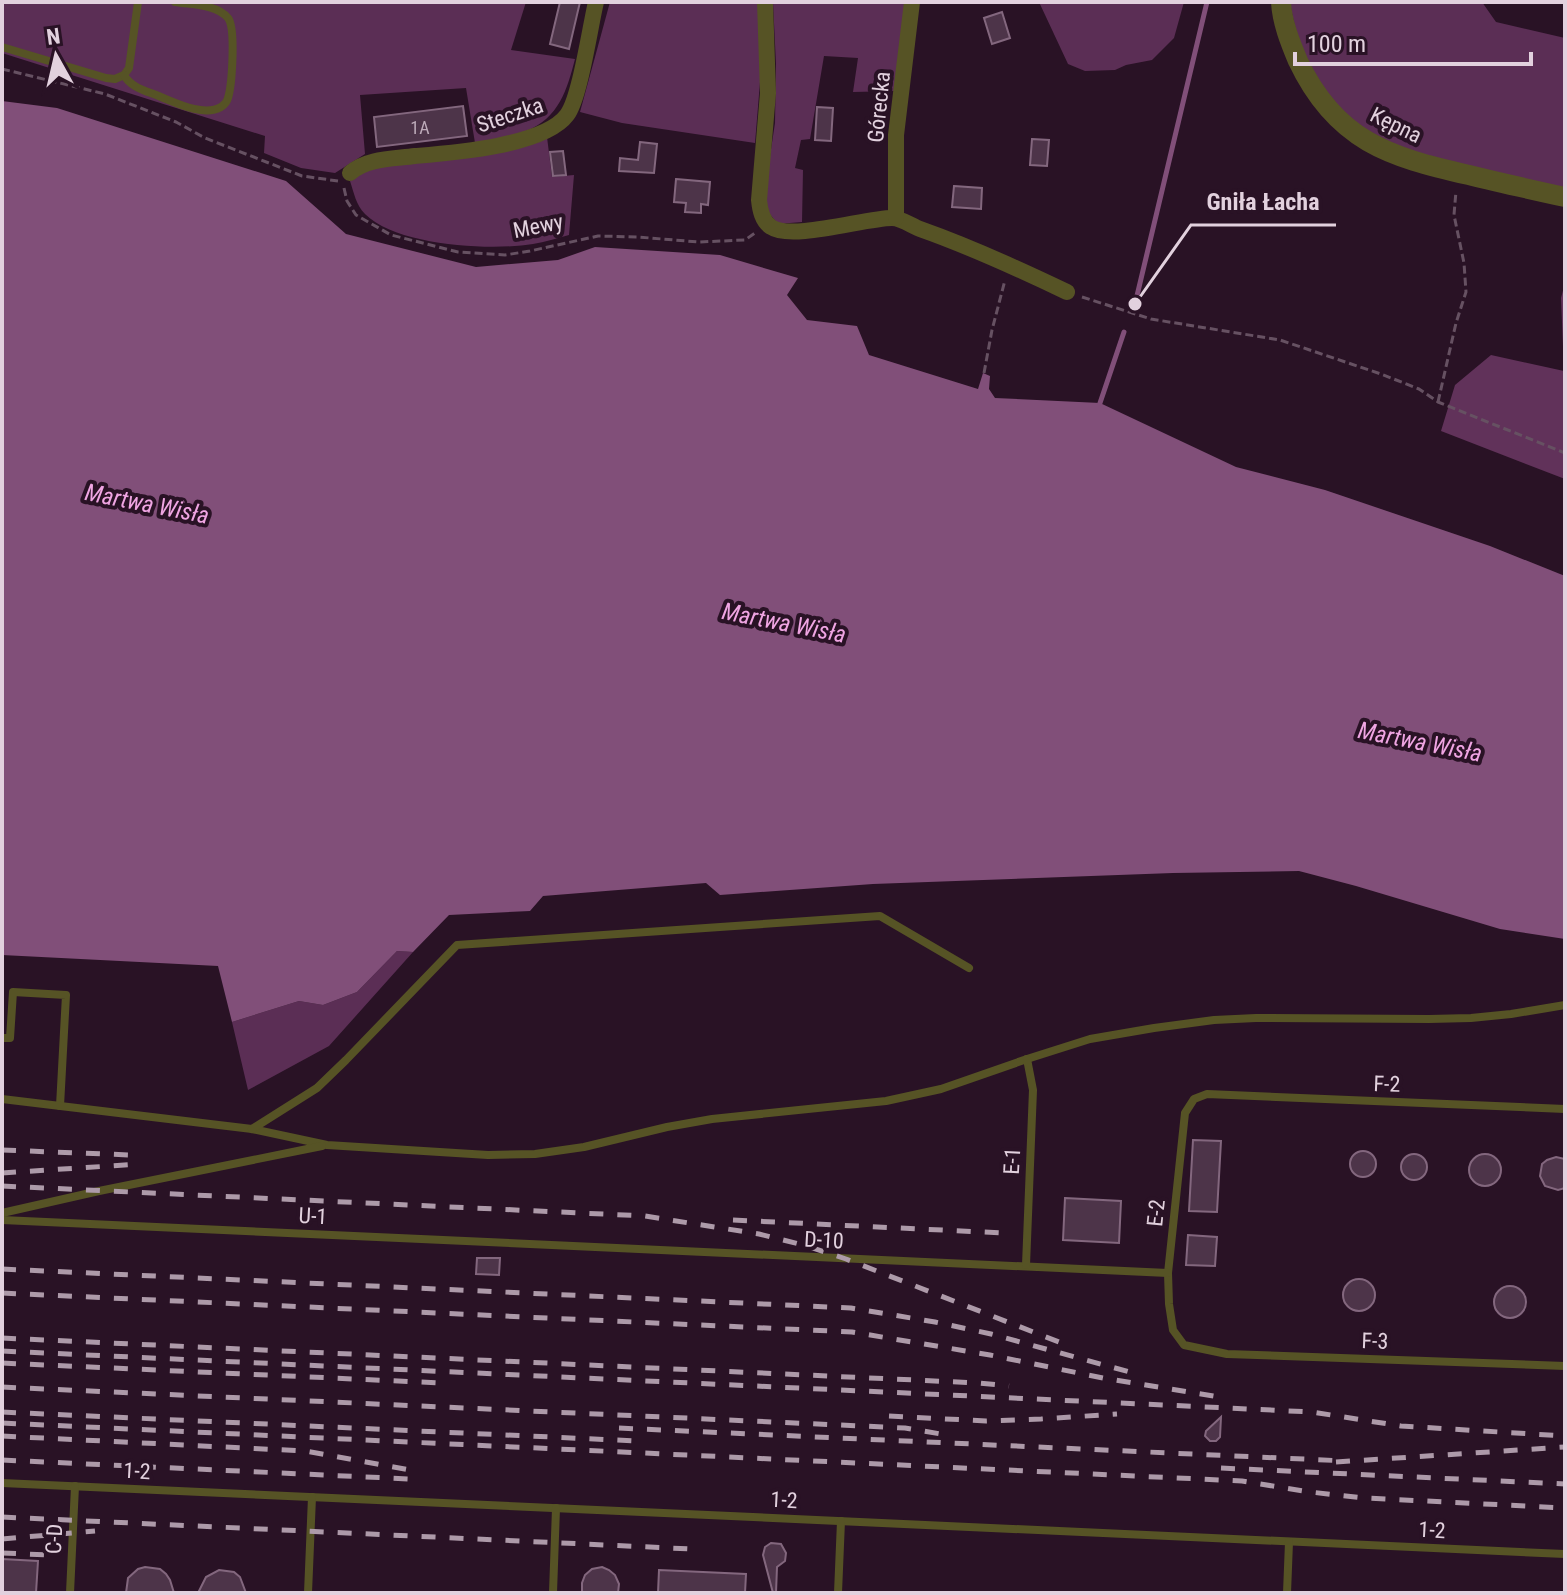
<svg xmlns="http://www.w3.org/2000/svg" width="1567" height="1595" viewBox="0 0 1567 1595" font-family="'Roboto Condensed',sans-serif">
<rect width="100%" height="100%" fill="#291225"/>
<!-- green -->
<g fill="#5b2e55">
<path d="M2,2H526L511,50L575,59C567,90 559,118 526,131C511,138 491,139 475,143L466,88L360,95L365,154L335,173L301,168L264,153L265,136L2,53Z"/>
<path d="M610,2H759L763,46L755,143L622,123L580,112Z"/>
<path d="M773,2H906L895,91L853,92L858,58L824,56L810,139L801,140L795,168L803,170L802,222L778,224L768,212L765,189L775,123L776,64Z"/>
<path d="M1039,2H1184L1174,38L1152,60L1126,65L1115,70L1085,71L1068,64Z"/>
<path d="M1290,2H1482L1496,22L1565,38V189C1515,178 1465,169 1416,152C1405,148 1392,145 1382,140C1330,114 1298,57 1290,2Z"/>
<path d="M547,137L552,177L574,175L569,235C557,238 545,242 533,244C491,251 397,246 365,214C356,205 354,193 350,181L367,165Z"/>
<path d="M397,951L413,952L329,1046L248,1090L232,1022L299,1001L323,1005L357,992Z"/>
</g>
<!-- forest -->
<path fill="#61325a" d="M1565,283V479L1441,431L1455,385L1491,355L1564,371L1561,298Z"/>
<!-- water -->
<path fill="#814f79" d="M2,101L57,108L286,181L346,234L476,267L558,260L595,247L720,255L798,278L787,295L807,320L857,326L869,355L978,389L983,373L990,376L989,389L995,398L1100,403L1236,467L1325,490L1490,546L1565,576V939L1500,929L1356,886L1299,871L1173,873L873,884L720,895L706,883L543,896L530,911L449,915L413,952L397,951L357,992L323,1005L299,1001L232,1022L218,966L2,955Z"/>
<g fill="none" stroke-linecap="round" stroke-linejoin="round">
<!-- stream -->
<g stroke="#814f79" stroke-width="5">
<path d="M1135,304L1207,2"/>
<path d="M1100,403L1124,332"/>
</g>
</g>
<!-- building -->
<g fill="#4d3449" stroke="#83677e" stroke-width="2">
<path d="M560,2H580L569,49L550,44Z"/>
<path d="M1002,12L1010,38L992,44L984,18Z"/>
<path d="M463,106L467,136L377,147L374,117Z"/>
<path d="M817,107L833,108L831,141L815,140Z"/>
<path d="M1032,139L1049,140L1047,166L1030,165Z"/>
<path d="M640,142L657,144L654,173L619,171L620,158L638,160Z"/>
<path d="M563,151L566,175L553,176L550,152Z"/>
<path d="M676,179L710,182L708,205L701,204V213L685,212L686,203L674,202Z"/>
<path d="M954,186L982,188L981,209L952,207Z"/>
<path d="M1193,1140L1221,1141L1217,1212L1189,1211Z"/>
<circle cx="1363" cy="1164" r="13"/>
<circle cx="1485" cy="1170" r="16"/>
<circle cx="1414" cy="1167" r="13"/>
<path d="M1556,1157L1565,1159V1188L1558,1190L1545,1186L1540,1176L1542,1164L1547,1160Z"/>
<path d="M1065,1198L1121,1201L1119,1243L1063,1240Z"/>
<path d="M1188,1235L1217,1237L1215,1266L1186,1265Z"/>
<path d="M477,1258H500L499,1275L476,1274Z"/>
<circle cx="1359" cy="1295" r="16"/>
<circle cx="1510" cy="1302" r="16"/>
<path d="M1221,1417L1220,1437L1216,1441H1210L1205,1436L1206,1431Z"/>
<path d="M771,1543L781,1544L786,1553L785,1561L777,1567L776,1593H773L763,1555L765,1547Z"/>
<path d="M2,1559L38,1561L36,1593H2Z"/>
<path d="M145,1567L160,1569L166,1574L170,1580L174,1593H126L128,1578L138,1569Z"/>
<path d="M602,1567L609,1570L615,1575L619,1584L618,1593H582V1583L585,1575L592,1569Z"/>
<path d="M219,1570L234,1572L240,1577L246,1593H198L206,1577Z"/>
<path d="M659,1570L746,1574L745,1593H658Z"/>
</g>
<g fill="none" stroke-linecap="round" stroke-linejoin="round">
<!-- path -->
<g stroke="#665162" stroke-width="3" stroke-dasharray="8 4" stroke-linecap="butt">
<path d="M2,69L105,94L176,122L205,138L302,176L338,181"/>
<path d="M344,188L347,201L356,215L391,235L458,252L505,255L530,251L598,236L638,237L698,242L745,240L755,233"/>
<path d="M1082,297L1151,319L1280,340L1381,374L1419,389L1438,402L1565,453"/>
<path d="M984,373L992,330L1005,280"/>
<path d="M1438,402L1456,323L1466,292L1464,263L1454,215L1456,191"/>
</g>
<!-- service -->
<g stroke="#565325" stroke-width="8">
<path d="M2,47L106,78L115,79L124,75L129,68L138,2"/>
<path d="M124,75C131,88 147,91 161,97C176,103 204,117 221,107C224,105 227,102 228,98C232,85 236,28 228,18C216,4 192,5 175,2"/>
<path d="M2,1038H10L13,992L66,995L60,1106"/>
<path d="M2,1099L252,1129L327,1145L488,1155L535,1154L584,1147L667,1127L712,1119L886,1101L941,1089L1027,1059L1090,1039L1154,1028L1214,1020L1256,1018L1429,1019L1471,1018L1511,1014L1565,1005"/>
<path d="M1565,1109L1207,1094L1194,1099L1185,1113L1168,1273L1169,1304L1173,1330L1184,1345L1227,1354L1565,1366"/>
<path d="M252,1129L317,1088L346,1060L457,945L880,916L969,968"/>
<path d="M2,1213L99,1191L322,1146"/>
<path d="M2,1220L1168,1273"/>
<path d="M1026,1265L1033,1090L1027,1059"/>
<path d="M2,1483L1565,1554"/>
<path d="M70,1593L75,1486"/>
<path d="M308,1593L312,1497"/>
<path d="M553,1593L556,1508"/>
<path d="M838,1593L841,1521"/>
<path d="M1287,1593L1289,1542"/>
</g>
<!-- minor -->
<g stroke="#565325" stroke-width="16">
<path d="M765,2L768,93L759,200C760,210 762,221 771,227C791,241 866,218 892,218C901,218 912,226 920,229C971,247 1019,269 1067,292"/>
<path d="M350,173C367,158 393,159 415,156C452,153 544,146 567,115C580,98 590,27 596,2"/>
<path d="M896,218V135L912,2"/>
</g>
<!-- tertiary -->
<path stroke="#565325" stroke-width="20" d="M1281,2C1282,22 1290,42 1298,61C1336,141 1389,157 1469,175C1501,183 1533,190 1565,197"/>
<!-- rail -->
<g stroke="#ad9aa9" stroke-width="5" stroke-dasharray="14 14" stroke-linecap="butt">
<path d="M2,1150L130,1155"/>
<path d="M2,1173L140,1164"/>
<path d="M2,1186L645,1216L759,1234L807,1246L846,1259L1064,1344"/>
<path d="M733,1220L1003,1233"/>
<path d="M2,1269L851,1308L935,1322L991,1334L1137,1374"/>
<path d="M2,1293L852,1332L990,1355L1103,1378L1219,1397"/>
<path d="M2,1338L979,1383L1009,1386"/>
<path d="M2,1351L1228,1408L1312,1412L1401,1426L1565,1436"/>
<path d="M2,1363L442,1383"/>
<path d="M2,1387L905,1428L941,1434"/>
<path d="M2,1412L638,1441"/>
<path d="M889,1416L986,1421L1041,1419L1117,1414"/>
<path d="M2,1423L1242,1481L1310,1492L1365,1498L1565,1508"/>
<path d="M619,1428L1346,1461"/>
<path d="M2,1436L305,1451L416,1471"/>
<path d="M2,1460L410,1479"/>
<path d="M1336,1462L1565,1447"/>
<path d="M1221,1468L1565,1484"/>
<path d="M2,1517L692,1549"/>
<path d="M2,1539L95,1531"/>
<path d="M2,1553L51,1555"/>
</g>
</g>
<g text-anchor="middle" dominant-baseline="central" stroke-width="8" stroke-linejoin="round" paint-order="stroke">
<!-- number labels -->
<g font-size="18" fill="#bdaab9">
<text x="420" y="127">1A</text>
</g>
<!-- street labels -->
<g font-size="22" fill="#e2d1de" stroke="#291225">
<text transform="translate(879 107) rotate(-84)">Górecka</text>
<text transform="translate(510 115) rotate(-18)">Steczka</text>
<text transform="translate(1396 125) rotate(26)">Kępna</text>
<text transform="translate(538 226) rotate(-11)">Mewy</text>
<text transform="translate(1387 1084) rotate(2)">F-2</text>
<text transform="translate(1012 1161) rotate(-87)">E-1</text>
<text transform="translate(1156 1213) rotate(-84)">E-2</text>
<text transform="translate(313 1216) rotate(3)">U-1</text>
<text transform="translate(824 1240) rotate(3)">D-10</text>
<text transform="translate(1375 1341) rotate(2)">F-3</text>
<text transform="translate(137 1471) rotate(3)">1-2</text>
<text transform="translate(784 1500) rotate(3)">1-2</text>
<text transform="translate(1432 1530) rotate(3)">1-2</text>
<text transform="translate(54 1539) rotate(-87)">C-D</text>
</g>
<!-- water labels -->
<g font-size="24" font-style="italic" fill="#f0a5e3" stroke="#291225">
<text transform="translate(147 504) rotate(11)">Martwa Wisła</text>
<text transform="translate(784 623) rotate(11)">Martwa Wisła</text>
<text transform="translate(1420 742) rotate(11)">Martwa Wisła</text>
</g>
</g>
<!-- callouts -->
<path fill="none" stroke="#e2d1de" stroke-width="3" d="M1135 304L1191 225H1336"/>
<circle fill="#e2d1de" stroke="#291225" stroke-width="3" cx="1135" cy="304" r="8"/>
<g font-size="24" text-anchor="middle" font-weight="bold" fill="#e2d1de" stroke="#291225" stroke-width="8" stroke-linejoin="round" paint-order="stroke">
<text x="1263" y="210">Gniła Łacha</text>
</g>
<!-- border -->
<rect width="1567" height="1595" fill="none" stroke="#e2d1de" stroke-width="8"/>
<!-- north arrow -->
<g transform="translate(56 56) rotate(352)" stroke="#291225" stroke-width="6" paint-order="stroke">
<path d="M0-6L14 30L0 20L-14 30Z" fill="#e2d1de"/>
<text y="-12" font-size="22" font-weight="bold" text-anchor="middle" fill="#e2d1de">N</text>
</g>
<!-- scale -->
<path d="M1295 52v12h236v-12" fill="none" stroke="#e2d1de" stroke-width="4"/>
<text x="1307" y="52" font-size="24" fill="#e2d1de" stroke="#291225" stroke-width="6" paint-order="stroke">100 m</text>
</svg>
